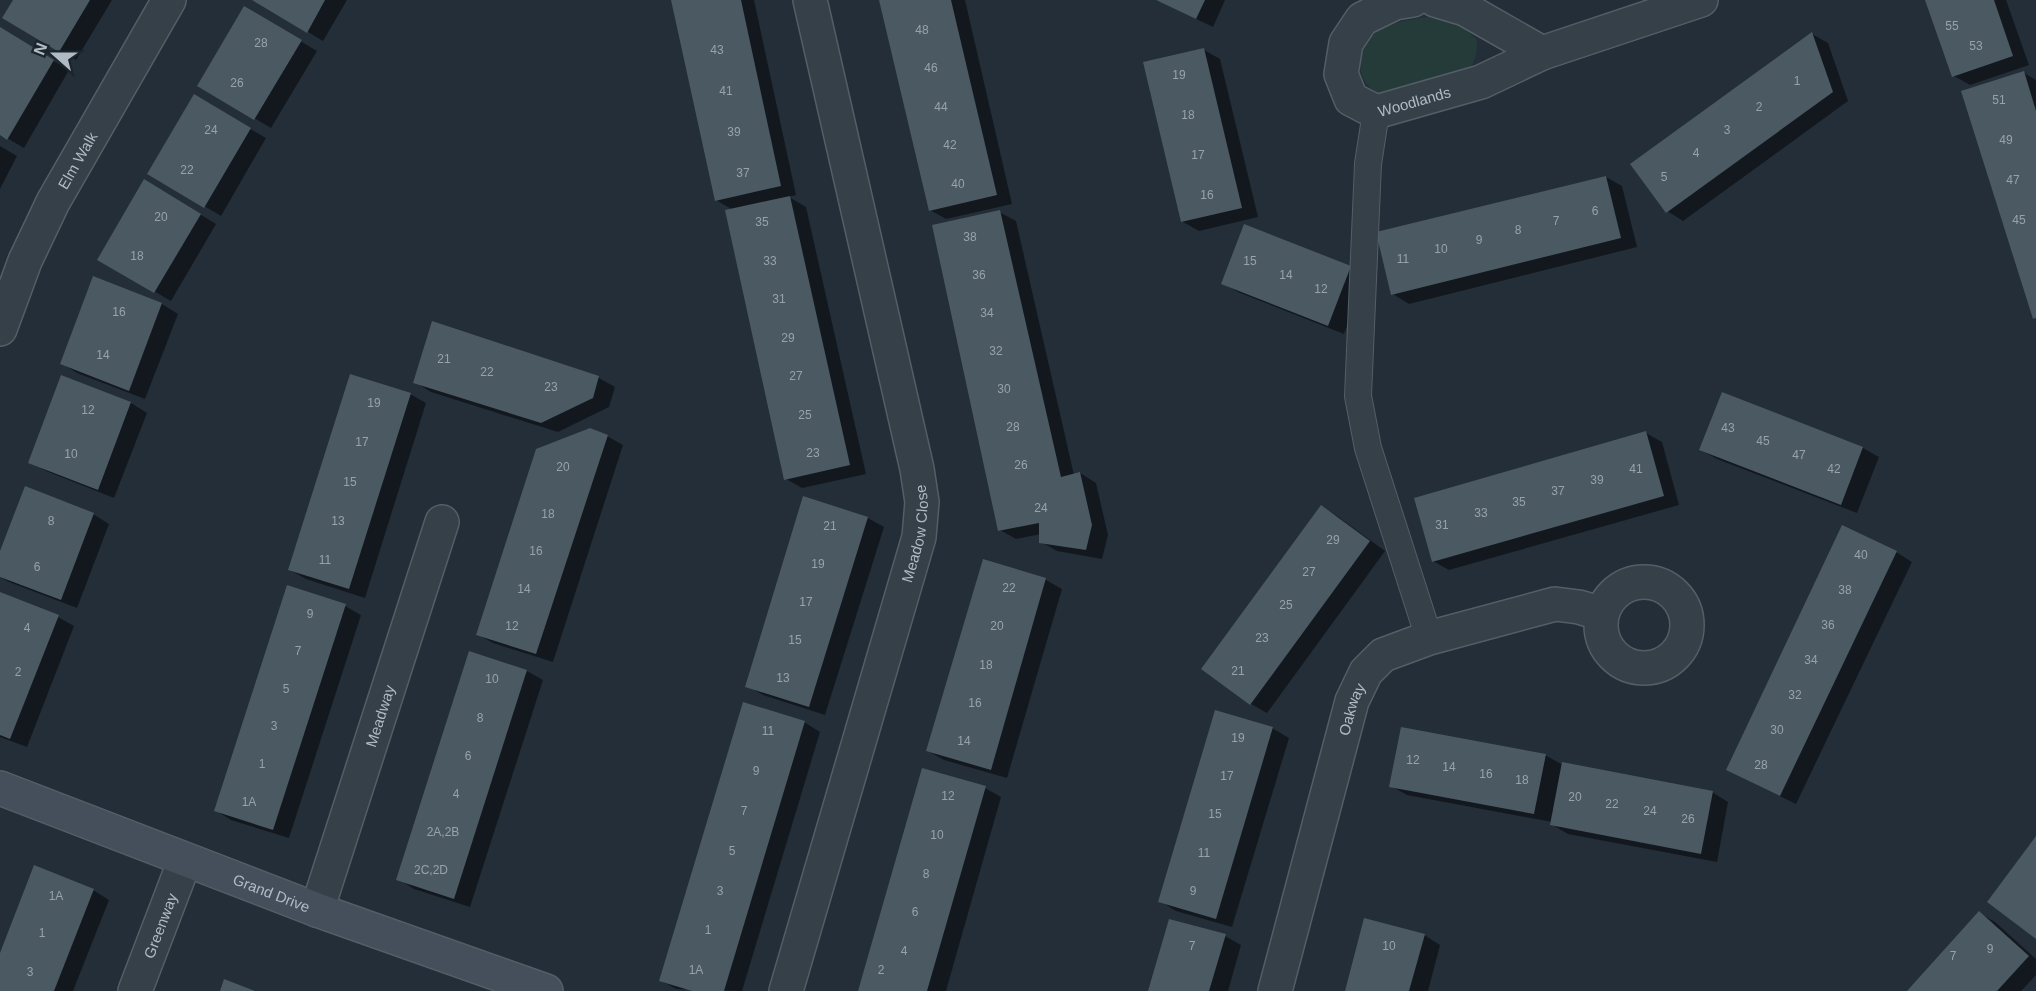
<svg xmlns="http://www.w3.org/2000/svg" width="2036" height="991" viewBox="0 0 2036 991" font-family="Arial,sans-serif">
<rect width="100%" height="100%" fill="#232e38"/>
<!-- green -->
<path fill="#253b3a" d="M1428,17C1450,21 1461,24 1477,40C1478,53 1474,68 1462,76C1456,80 1399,96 1391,97C1387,98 1378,94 1374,91C1353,76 1356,41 1379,30C1395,22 1411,19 1428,17Z"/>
<!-- shadow -->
<g fill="#0007">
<path d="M14,0H112L76,60L4,18Z"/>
<path d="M255,0H347L323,41Z"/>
<path d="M673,0H754L796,195L789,197L806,207L866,474L802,488L786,479L733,210L716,200Z"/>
<path d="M881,0H965L1012,204L946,219L930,210Z"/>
<path d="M1157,0H1225L1213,27Z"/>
<path d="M1927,0H2006L2029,65L1970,85L1954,76Z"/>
<path d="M245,8L317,51L271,128L199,86Z"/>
<path d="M0,29L69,70L24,148L0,134Z"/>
<path d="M1812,34L1828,43L1848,101L1683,221L1667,211Z"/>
<path d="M1204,50L1220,59L1258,217L1199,231L1183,222Z"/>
<path d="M2024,73L2036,80V319L2034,318Z"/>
<path d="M194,96L266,138L221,216L149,173Z"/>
<path d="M0,146L17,156L0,189Z"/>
<path d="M1606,177L1622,186L1637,247L1409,304L1393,294Z"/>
<path d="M145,181L216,224L171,301L99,259Z"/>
<path d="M999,212L1016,221L1074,475L1080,473L1096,483L1108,535L1102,559L1057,551L1041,542V534L1016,539L1000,530Z"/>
<path d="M1350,267L1366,276L1344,334L1238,292L1222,283Z"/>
<path d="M94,278L162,304L178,314L145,399L77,373L61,363Z"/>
<path d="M433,323L599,378L615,387L609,407L558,432L431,392L415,382Z"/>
<path d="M62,377L131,403L147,413L114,498L46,471L30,462Z"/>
<path d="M410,394L426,403L365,598L306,579L290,570Z"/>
<path d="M1646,433L1662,442L1679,505L1449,570L1433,561Z"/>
<path d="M607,436L623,445L553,662L493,643L477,634Z"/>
<path d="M1863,448L1879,457L1857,513L1717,459L1701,450Z"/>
<path d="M1321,507L1337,516L1385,551L1267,713L1251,704L1203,669Z"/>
<path d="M93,514L109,524L77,608L9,582L0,577V555Z"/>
<path d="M868,518L884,527L825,715L763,695L747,686Z"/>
<path d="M1896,552L1912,562L1796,804L1743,778Z"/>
<path d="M984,561L1046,580L1062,589L1007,778L944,760L928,751Z"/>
<path d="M0,594L58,617L74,626L27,747L0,737Z"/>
<path d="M345,606L361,615L289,838L231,820L215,810Z"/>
<path d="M527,671L543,680L470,907L414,889L398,879Z"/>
<path d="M804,722L820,732L742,991L676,989L660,980Z"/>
<path d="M1272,728L1289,738L1232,927L1176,911L1160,901Z"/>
<path d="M1545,755L1563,765L1712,792L1728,802L1717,862L1568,834L1551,824L1552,822L1407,795L1391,786Z"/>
<path d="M985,788L1001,797L946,991H860Z"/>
<path d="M93,890L109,900L73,991H0V956Z"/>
<path d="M1979,913L1995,922L2036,959V975L2021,991H1909Z"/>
<path d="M1424,935L1440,945L1428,991H1346Z"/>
<path d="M1225,936L1241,945L1228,991H1150Z"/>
</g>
<!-- building -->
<g fill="#4b5963">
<path d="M13,0H90L59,52L2,18Z"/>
<path d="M252,0H325L307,33Z"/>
<path d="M671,0H741L781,186L715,201Z"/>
<path d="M879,0H951L997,195L929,211Z"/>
<path d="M1156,0H1205L1196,19Z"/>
<path d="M1925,0H1994L2013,56L1952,77Z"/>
<path d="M244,6L302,40L254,120L197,86Z"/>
<path d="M0,27L54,60L7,140L0,135Z"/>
<path d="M1812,32L1833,92L1666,213L1630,164Z"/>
<path d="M1204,48L1242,208L1181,222L1143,62Z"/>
<path d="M2024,71L2036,111V318L2033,319L1961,91Z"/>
<path d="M194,94L251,128L204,208L147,174Z"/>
<path d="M1606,176L1621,238L1391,295L1376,232Z"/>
<path d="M144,179L201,214L154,293L97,260Z"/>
<path d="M790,196L850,465L784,480L725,210Z"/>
<path d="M1000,210L1061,477L1080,472L1092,525L1086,550L1039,543V523L998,531L932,225Z"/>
<path d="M1244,224L1351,266L1328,326L1221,284Z"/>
<path d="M93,276L162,303L129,391L60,364Z"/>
<path d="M432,321L599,376L593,398L541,423L413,383Z"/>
<path d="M350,374L411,393L349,589L288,570Z"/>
<path d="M61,375L131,402L98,490L28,463Z"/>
<path d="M1722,392L1863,447L1841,505L1699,450Z"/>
<path d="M590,428L608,435L536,654L476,635L536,449Z"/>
<path d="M1646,431L1664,496L1432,562L1414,498Z"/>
<path d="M25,486L94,513L61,600L0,577V551Z"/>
<path d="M803,496L868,517L809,707L745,687Z"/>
<path d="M1321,505L1370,541L1250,705L1201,669Z"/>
<path d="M1842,525L1897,551L1780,796L1726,770Z"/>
<path d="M983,559L1046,578L991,770L926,751Z"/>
<path d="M287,585L346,604L273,830L214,811Z"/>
<path d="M0,592L59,615L10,739L0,735Z"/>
<path d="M469,651L527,670L454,899L396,880Z"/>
<path d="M743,702L805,721L724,991H692L659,981Z"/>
<path d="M1215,710L1273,727L1216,919L1158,902Z"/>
<path d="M1401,727L1546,754L1534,814L1389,787Z"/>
<path d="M1562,762L1713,791L1701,854L1550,825Z"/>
<path d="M922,768L986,786L927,991H858Z"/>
<path d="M2036,836V939L1987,902Z"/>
<path d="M34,865L94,889L54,991H0V953Z"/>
<path d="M1979,911L2029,956L1997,991H1907Z"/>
<path d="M1364,918L1425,934L1409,991H1345Z"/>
<path d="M1169,919L1226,934L1209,991H1148Z"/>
<path d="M224,979L255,991H220Z"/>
</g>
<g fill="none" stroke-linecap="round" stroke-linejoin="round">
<defs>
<path id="lane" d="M1376,112L1368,164L1358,396L1368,448L1429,638"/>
<g id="street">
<path id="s1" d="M1413,0L1395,3L1362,19L1346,43L1341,74L1351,99L1376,112L1481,82L1542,53L1465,9L1435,0"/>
<path d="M1542,53L1701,0"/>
<path id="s2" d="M0,329L25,261L53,202L169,0"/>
<circle cx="1644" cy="625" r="43"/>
<path id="s3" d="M317,910L442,522"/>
<path id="s4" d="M135,991L185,860"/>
<path id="s5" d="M786,991L919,537L922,502L917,469L810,0"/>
<path id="s6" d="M1275,991L1352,701L1366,672L1383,655L1429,638L1555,604L1579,607L1602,614"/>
</g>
<g id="secondary">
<path id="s7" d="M0,788L317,910L546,991"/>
</g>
</defs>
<!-- lane casing -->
<use href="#lane" stroke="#545e66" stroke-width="28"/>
<!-- street casing -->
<use href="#street" stroke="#545e66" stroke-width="36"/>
<!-- secondary casing -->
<use href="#secondary" stroke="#545e66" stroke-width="36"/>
<!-- lane -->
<use href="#lane" stroke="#364048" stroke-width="26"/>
<!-- street -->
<use href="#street" stroke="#364048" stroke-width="33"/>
<!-- secondary -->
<use href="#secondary" stroke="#444f5b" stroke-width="33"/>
</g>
<g text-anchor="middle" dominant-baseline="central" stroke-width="4.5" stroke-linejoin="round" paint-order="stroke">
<!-- number labels -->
<g font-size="12" fill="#98a2ac">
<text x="1952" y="26">55</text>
<text x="922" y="30">48</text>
<text x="261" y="43">28</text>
<text x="1976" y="46">53</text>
<text x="717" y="50">43</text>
<text x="931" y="68">46</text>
<text x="1179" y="75">19</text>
<text x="1797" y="81">1</text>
<text x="237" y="83">26</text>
<text x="726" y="91">41</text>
<text x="1999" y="100">51</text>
<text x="941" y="107">44</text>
<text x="1759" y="107">2</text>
<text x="1188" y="115">18</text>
<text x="211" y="130">24</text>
<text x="1727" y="130">3</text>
<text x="734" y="132">39</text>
<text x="2006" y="140">49</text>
<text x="950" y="145">42</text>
<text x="1696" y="153">4</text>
<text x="1198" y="155">17</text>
<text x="187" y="170">22</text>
<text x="743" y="173">37</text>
<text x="1664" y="177">5</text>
<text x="2013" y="180">47</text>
<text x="958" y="184">40</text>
<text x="1207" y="195">16</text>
<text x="1595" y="211">6</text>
<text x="161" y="217">20</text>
<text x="2019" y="220">45</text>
<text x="1556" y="221">7</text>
<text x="762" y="222">35</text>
<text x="1518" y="230">8</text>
<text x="970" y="237">38</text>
<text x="1479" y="240">9</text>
<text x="1441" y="249">10</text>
<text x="137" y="256">18</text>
<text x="1403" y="259">11</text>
<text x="770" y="261">33</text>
<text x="1250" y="261">15</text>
<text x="979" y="275">36</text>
<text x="1286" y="275">14</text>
<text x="1321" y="289">12</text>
<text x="779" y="299">31</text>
<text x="119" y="312">16</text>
<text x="987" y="313">34</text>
<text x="788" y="338">29</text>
<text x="996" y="351">32</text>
<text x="103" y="355">14</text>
<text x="444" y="359">21</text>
<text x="487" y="372">22</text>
<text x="796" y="376">27</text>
<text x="551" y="387">23</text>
<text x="1004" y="389">30</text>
<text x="374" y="403">19</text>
<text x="88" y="410">12</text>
<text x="805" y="415">25</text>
<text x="1013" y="427">28</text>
<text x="1728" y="428">43</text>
<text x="1763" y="441">45</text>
<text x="362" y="442">17</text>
<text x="813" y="453">23</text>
<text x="71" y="454">10</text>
<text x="1799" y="455">47</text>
<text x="1021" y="465">26</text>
<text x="563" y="467">20</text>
<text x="1636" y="469">41</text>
<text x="1834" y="469">42</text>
<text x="1597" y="480">39</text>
<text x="350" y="482">15</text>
<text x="1558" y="491">37</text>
<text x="1519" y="502">35</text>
<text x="1041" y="508">24</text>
<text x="1481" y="513">33</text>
<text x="548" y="514">18</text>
<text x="51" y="521">8</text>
<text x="338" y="521">13</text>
<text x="1442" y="525">31</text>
<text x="830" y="526">21</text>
<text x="1333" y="540">29</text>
<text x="536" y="551">16</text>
<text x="1861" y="555">40</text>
<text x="325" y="560">11</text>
<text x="818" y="564">19</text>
<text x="37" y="567">6</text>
<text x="1309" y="572">27</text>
<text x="1009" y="588">22</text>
<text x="524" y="589">14</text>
<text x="1845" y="590">38</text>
<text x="806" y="602">17</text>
<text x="1286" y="605">25</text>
<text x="310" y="614">9</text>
<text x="1828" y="625">36</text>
<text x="512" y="626">12</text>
<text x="997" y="626">20</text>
<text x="27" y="628">4</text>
<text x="1262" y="638">23</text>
<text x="795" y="640">15</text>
<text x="298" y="651">7</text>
<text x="1811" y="660">34</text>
<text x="986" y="665">18</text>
<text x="1238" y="671">21</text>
<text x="18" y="672">2</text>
<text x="783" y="678">13</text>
<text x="492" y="679">10</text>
<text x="286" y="689">5</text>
<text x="1795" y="695">32</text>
<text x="975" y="703">16</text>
<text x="480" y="718">8</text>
<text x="274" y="726">3</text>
<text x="1777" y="730">30</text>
<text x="768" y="731">11</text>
<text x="1238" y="738">19</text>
<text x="964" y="741">14</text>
<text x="468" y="756">6</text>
<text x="1413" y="760">12</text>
<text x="262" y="764">1</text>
<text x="1761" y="765">28</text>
<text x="1449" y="767">14</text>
<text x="756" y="771">9</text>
<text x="1486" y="774">16</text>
<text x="1227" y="776">17</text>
<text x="1522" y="780">18</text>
<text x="456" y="794">4</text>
<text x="948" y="796">12</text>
<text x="1575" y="797">20</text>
<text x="249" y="802">1A</text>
<text x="1612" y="804">22</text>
<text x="744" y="811">7</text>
<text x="1650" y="811">24</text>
<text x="1215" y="814">15</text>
<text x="1688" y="819">26</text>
<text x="443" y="832">2A,2B</text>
<text x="937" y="835">10</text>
<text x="732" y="851">5</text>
<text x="1204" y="853">11</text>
<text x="431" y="870">2C,2D</text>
<text x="926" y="874">8</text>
<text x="720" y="891">3</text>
<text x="1193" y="891">9</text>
<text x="56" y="896">1A</text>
<text x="915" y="912">6</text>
<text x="708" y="930">1</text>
<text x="42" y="933">1</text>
<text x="1192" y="946">7</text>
<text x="1389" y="946">10</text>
<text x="1990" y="949">9</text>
<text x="904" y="951">4</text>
<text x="1953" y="956">7</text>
<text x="696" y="970">1A</text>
<text x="881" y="970">2</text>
<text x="30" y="972">3</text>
</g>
<!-- street labels -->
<g font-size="15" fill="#b1bbc4" stroke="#1b252d">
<text stroke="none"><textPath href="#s1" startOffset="210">Woodlands</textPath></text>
<text stroke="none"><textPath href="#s2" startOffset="186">Elm Walk</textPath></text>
<text stroke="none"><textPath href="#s5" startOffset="476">Meadow Close</textPath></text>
<text stroke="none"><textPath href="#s6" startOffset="292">Oakway</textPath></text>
<text stroke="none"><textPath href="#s3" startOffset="204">Meadway</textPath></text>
<text stroke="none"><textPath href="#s7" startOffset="291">Grand Drive</textPath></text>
<text stroke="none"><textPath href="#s4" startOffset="70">Greenway</textPath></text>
</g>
</g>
<!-- north arrow -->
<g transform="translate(54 54) rotate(291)" stroke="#1b252d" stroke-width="4.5" paint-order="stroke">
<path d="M0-4.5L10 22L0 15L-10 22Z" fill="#b1bbc4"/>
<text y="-9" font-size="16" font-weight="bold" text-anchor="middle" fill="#b1bbc4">N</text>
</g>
</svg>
